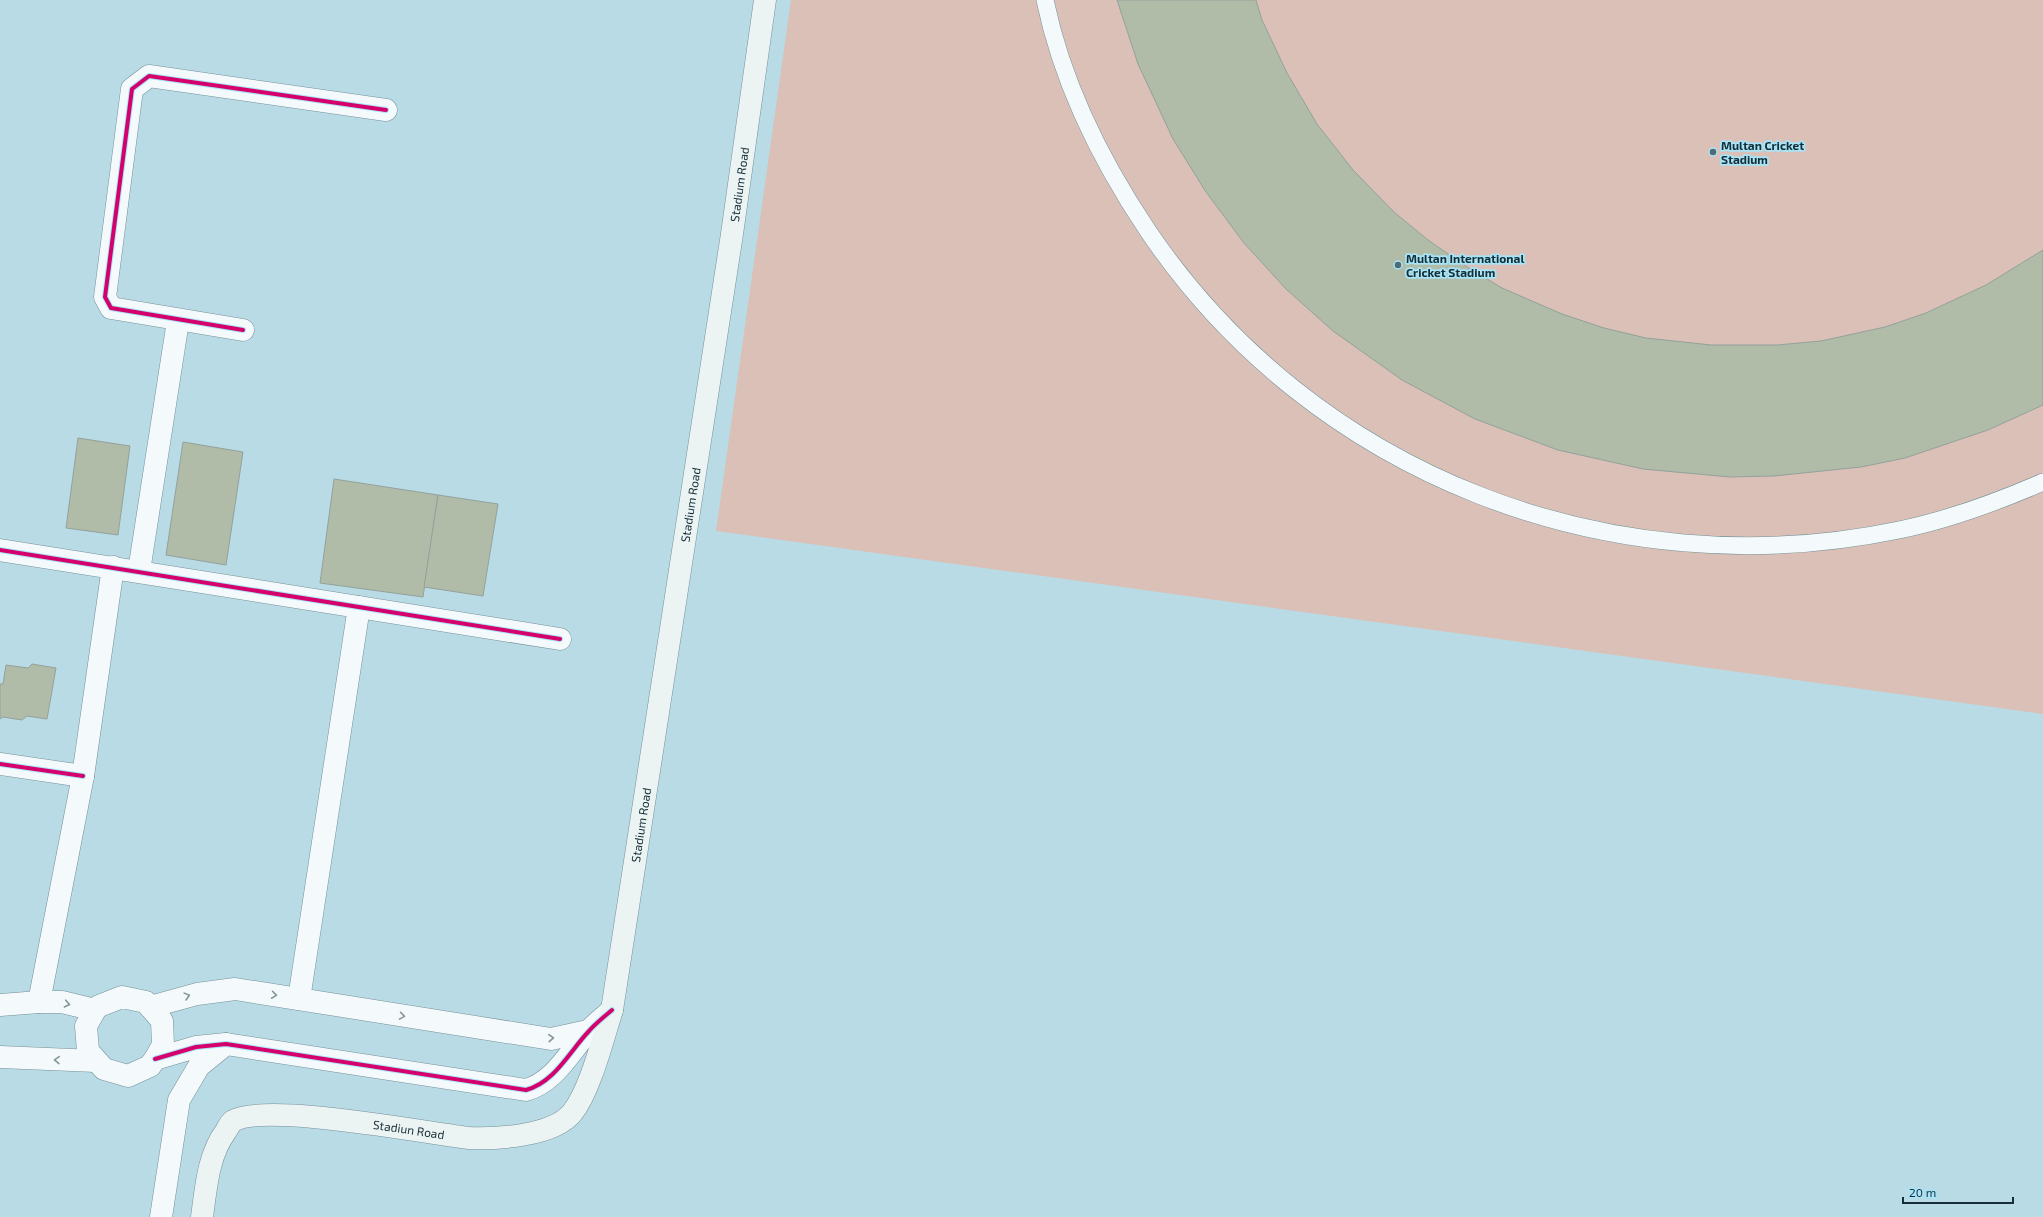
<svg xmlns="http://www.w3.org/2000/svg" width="2043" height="1217" viewBox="0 0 2043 1217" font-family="'Exo 2',sans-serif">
<rect width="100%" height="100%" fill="#b9dbe6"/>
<!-- green -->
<path fill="#dac0b6" d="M791,0H2043V714L716,531Z"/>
<!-- building -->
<g fill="#b0bca8" stroke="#93a19c">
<path d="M1117,0H1256L1262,20L1287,73L1317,124L1353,170L1394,212L1428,240L1464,265L1502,288L1562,314L1604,328L1646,338L1711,345H1777L1821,341L1885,327L1926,313L1986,285L2043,250V405L1988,430L1905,458L1861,467L1774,476L1730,477L1643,469L1558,450L1475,419L1402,380L1333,331L1286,289L1244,243L1206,192L1173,139L1138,64Z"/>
<path d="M78,438L130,446L118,535L66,528Z"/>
<path d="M183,442L243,452L226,565L166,555Z"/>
<path d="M334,479L438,495L423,597L320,583Z"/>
<path d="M438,495L498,504L483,596L424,587Z"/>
<path d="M32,664L56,668L47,719L27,716L22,720L3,717L0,719V684H3L6,665L28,668Z"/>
</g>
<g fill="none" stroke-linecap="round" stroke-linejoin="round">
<defs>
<path id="service" d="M1045,0C1062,82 1101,161 1148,231C1313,475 1611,590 1899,530C1948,520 1997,502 2043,482"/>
<g id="minor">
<path d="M243,330L111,308L105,297L132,89L149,76L386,110"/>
<path d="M0,550L560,639"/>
<path d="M139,571L178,321"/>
<path d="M0,764L83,776"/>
<path d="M122,997L146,1002L162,1021L163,1045L155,1059L150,1066L128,1076L104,1069L88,1051L86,1026L95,1010L99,1006Z"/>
<path d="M299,999L359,607"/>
<path d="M39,1002L83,776L113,567"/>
<path d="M0,1005L39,1002H62L95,1010"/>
<path d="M150,1007L197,994L235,989L551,1039L588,1031"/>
<path d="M0,1057L96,1061"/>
<path d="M155,1059L196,1047L226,1044L526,1090C555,1082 569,1052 589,1031C596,1023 604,1017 612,1010"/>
<path d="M161,1217L179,1100L199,1066L226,1044"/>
</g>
<g id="secondary">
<path id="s1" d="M202,1217C206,1188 208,1155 226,1131C228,1128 230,1123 233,1121C265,1102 426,1133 470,1138C498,1139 553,1136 572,1113C590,1091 603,1038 612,1010L732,234L765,0"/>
</g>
</defs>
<!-- service casing -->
<use href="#service" stroke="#759098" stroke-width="18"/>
<!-- minor casing -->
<use href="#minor" stroke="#759098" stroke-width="23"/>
<!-- secondary casing -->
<use href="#secondary" stroke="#759098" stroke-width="23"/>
<!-- service -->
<use href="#service" stroke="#f4fafb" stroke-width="17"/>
<!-- minor -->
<use href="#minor" stroke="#f4fafb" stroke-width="22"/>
<!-- secondary -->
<use href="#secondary" stroke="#ebf3f3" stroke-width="22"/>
<defs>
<g id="cycleway">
<path d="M243,330L111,308L105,297L132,89L149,76L386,110"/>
<path d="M0,550L560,639"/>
<path d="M0,764L83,776"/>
<path d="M155,1059L196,1047L226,1044L526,1090C555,1082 569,1052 589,1031C596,1023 604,1017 612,1010"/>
</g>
</defs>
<!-- cycleway casing -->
<use href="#cycleway" stroke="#a7e4f8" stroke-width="6"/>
<!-- cycleway -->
<use href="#cycleway" stroke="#d6006c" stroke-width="4"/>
</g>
<!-- one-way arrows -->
<defs><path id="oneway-chevron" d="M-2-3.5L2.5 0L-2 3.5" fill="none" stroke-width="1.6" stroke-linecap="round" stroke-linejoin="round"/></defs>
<g stroke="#859499">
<use href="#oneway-chevron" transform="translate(274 995) rotate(8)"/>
<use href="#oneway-chevron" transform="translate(187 996) rotate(-15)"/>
<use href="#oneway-chevron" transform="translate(67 1004) rotate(12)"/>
<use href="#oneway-chevron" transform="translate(402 1016) rotate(9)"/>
<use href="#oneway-chevron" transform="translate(551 1038) rotate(-3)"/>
<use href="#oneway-chevron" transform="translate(57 1060) rotate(-178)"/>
</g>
<!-- markers -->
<g fill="#4f6b74" stroke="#a7e4f8" stroke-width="1.5">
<circle cx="1713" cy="152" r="4"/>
<circle cx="1398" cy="265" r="4"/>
</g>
<g text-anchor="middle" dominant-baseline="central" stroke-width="3.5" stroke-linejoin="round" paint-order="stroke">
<!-- poi labels -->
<g font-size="12" font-weight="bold" fill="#162f37" stroke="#a7e4f8" text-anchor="start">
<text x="1721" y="145">Multan Cricket<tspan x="1721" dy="14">Stadium</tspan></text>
<text x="1406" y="258">Multan International<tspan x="1406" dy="14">Cricket Stadium</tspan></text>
</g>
<!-- street labels -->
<g font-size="12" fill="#162f37" stroke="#a7e4f8">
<text stroke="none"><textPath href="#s1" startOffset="1396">Stadium Road</textPath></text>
<text stroke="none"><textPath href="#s1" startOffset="1072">Stadium Road</textPath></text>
<text stroke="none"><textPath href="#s1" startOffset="748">Stadium Road</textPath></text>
<text stroke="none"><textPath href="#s1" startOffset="280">Stadiun Road</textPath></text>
</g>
</g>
<!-- scale -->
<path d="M1903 1197v6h110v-6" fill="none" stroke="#162f37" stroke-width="2"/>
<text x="1909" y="1197" font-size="12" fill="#162f37" stroke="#a7e4f8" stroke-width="3" paint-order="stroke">20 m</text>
</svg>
